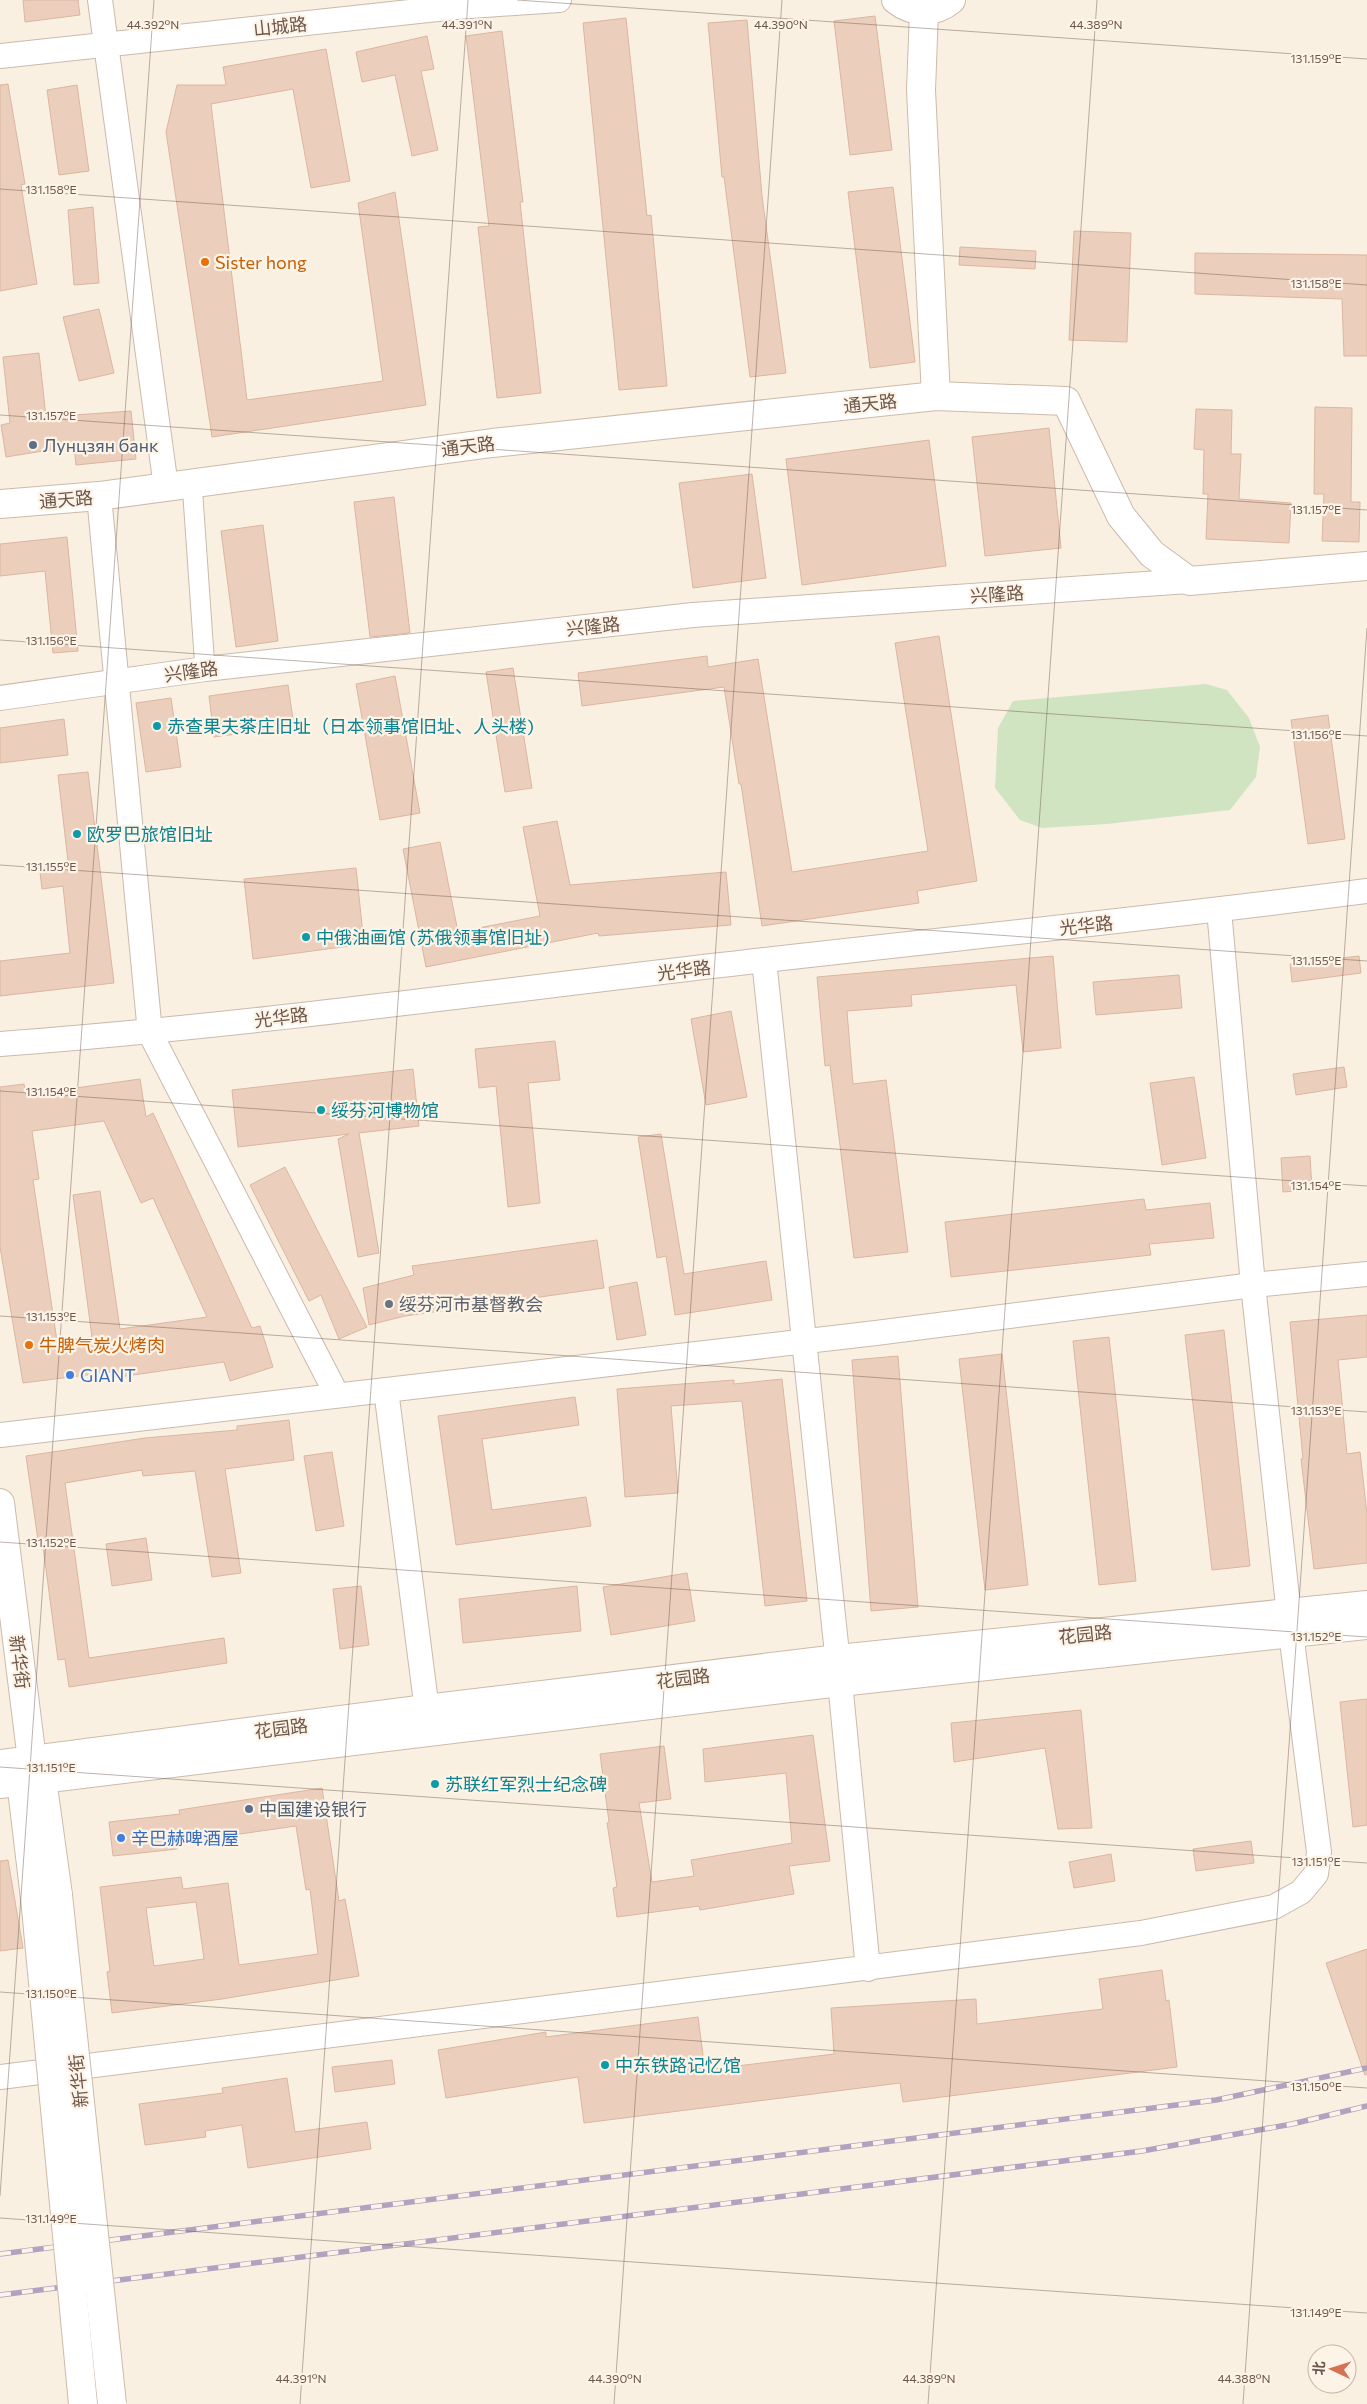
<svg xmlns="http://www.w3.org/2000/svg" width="1367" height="2404" viewBox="0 0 1367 2404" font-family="Commissioner,'Noto Sans SC',sans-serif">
<rect width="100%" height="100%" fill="#f9f0e2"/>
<!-- garden -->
<path fill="#d0e4c2" d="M1206,684L1227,690L1249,718L1260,747L1256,777L1230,810L1107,824L1042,828L1020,820L995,788L998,728L1013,701Z"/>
<!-- building -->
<g fill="#ebcfbc" stroke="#dcb69f" fill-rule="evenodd">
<path d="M23,0H78L80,15L25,22Z"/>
<path d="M875,16L892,150L850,155L834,21Z"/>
<path d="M626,18L647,216L651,215L667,386L619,390L583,23Z"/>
<path d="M747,20L762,196L786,373L750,377L724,177H722L708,23Z"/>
<path d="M502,31L523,202H520L541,393L497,398L478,227L489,226L466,36Z"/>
<path d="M427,36L434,69L421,71L438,150L412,156L395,75L362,82L356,52Z"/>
<path d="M326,49L350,181L311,188L293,89L211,104L247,400L383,381L358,203L395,192L426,405L212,437L166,132L177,85H226L223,67Z"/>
<path d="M8,84L25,184L21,185L37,284L0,291V85Z"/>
<path d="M77,85L89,171L59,175L47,90Z"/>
<path d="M893,187L915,362L870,368L848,192Z"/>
<path d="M93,207L99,283L74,285L68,210Z"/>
<path d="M1074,231L1131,233L1127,342L1069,340Z"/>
<path d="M960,247L1036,251L1035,269L959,265Z"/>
<path d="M1195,253L1367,255V356H1344L1342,299L1195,294Z"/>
<path d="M99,309L114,373L79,381L63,317Z"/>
<path d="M39,353L46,417L131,411L136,459L76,465L74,446L6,457L1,425L10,423L3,357Z"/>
<path d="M1315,407L1352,408L1351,502H1360L1359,542L1322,541L1324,494H1314Z"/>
<path d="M1196,409L1232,410L1231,454H1241L1239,499L1291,503L1289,543L1206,539L1208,494H1203L1204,450L1194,449Z"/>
<path d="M1049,428L1061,548L985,556L972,437Z"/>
<path d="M929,440L946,566L802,585L786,459Z"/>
<path d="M752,474L766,578L693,588L679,483Z"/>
<path d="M394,497L410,633L370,637L354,502Z"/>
<path d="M263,525L278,641L236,647L221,531Z"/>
<path d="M67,537L78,651L53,653L45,571L0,576V544Z"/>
<path d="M939,636L977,881L917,891L919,903L762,926L741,784H739L724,687L582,706L578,673L707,656L708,667L758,659L792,872L928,851L895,643Z"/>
<path d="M513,668L532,788L505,792L486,672Z"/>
<path d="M395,676L420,813L380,820L356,684Z"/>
<path d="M288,685L294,726L214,737L209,696Z"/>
<path d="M171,698L181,767L146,772L136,703Z"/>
<path d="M1328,715L1345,839L1308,844L1291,720Z"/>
<path d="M64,719L68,755L0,763V728Z"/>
<path d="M88,772L114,983L0,996V961L70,953L63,886L42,889L39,864L68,861L58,775Z"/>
<path d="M557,821L570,885L726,872L731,925L599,936L598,933L426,967L403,849L440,842L458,932L540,916L523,827Z"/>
<path d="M356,868L364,944L253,959L244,879Z"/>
<path d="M1053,956L1061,1048L1023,1052L1016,985L911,995L912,1006L847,1011L853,1084L886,1080L908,1252L854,1258L830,1065L825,1066L817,977Z"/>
<path d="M1359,956L1361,973L1292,982L1290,964Z"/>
<path d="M1179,975L1182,1008L1096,1015L1093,982Z"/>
<path d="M731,1011L747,1097L706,1105L691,1019Z"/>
<path d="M555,1041L560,1080L528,1083L540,1203L508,1207L496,1086L479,1088L475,1049Z"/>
<path d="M1344,1067L1347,1087L1296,1095L1293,1074Z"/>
<path d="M413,1069L419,1126L359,1133L379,1253L358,1257L338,1139L349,1134L238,1147L232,1090Z"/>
<path d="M1194,1077L1206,1158L1162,1165L1150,1083Z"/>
<path d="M140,1079L146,1117L153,1113L252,1328L260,1326L273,1367L230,1381L224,1362L119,1377L118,1371L23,1383L0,1247V1087L24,1084L26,1095ZM104,1121L141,1203L153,1198L207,1317L120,1329L100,1191L73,1195L92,1337L57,1341L33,1180L39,1179L32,1131Z"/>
<path d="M661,1134L684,1274L766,1261L772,1300L675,1315L666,1256L657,1258L638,1137Z"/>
<path d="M1310,1156L1312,1190L1283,1192L1281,1158Z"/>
<path d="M285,1167L367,1327L339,1339L321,1295L309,1301L250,1185Z"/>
<path d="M1144,1199L1146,1210L1210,1203L1214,1238L1149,1244L1151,1255L951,1277L945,1222Z"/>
<path d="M597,1240L604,1288L405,1316L369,1325L363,1288L414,1275L412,1266Z"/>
<path d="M637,1282L646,1335L617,1340L609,1287Z"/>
<path d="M1367,1315V1357L1338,1360L1347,1454L1360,1452L1367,1514V1563L1314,1569L1301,1459H1303L1290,1322Z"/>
<path d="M1224,1330L1250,1566L1212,1570L1185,1335Z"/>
<path d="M1109,1337L1136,1581L1099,1585L1073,1341Z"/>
<path d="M1002,1354L1028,1585L985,1590L959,1359Z"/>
<path d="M898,1356L918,1607L871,1611L852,1360Z"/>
<path d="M782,1379L807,1601L765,1606L742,1401L671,1406L678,1493L625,1497L617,1389L734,1380V1384Z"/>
<path d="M575,1397L579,1425L482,1439L492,1510L586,1497L591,1526L456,1545L438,1416Z"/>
<path d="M289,1420L294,1460L225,1469L241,1573L212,1577L195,1471L143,1476L142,1470L65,1483L89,1658L224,1638L227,1663L69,1687L65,1659L58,1660L42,1539L38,1540L26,1456L145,1438L237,1430V1426Z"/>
<path d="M332,1452L344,1526L316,1531L304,1456Z"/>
<path d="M146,1538L152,1580L112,1586L106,1544Z"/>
<path d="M687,1573L695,1621L611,1635L603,1587Z"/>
<path d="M361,1586L369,1645L340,1649L333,1589Z"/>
<path d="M577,1586L581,1631L463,1643L459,1599Z"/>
<path d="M1367,1699V1825L1353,1827L1340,1702Z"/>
<path d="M1081,1710L1092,1828L1058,1829L1045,1748L954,1762L951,1723Z"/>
<path d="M813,1735L830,1861L789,1866L794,1894L700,1910L699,1906L617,1917L613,1888L617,1887L607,1823L609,1822L600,1754L664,1746L671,1799L639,1803L652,1882L694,1876L691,1860L792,1843L786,1773L705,1782L703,1749Z"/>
<path d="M322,1788L339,1901L345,1899L359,1976L222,1999L112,2013L107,1972L110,1971L100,1887L181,1877L183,1889L228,1883L239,1965L318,1954L310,1889L306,1890L296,1826L177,1843V1849L113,1856L109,1822L180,1814L179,1810ZM196,1902L204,1959L154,1966L146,1908Z"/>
<path d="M1251,1841L1254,1863L1196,1871L1193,1849Z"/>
<path d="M1111,1854L1115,1881L1074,1888L1069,1862Z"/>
<path d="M8,1860L23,1948L0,1951V1861Z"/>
<path d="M1367,1949V2074L1365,2075L1326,1963Z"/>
<path d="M1162,1970L1166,2001L1169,2000L1177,2067L903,2102L900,2083L584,2123L578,2077L446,2098L438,2050L546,2032V2037L698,2017L705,2070L834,2054L831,2008L976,1999L977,2024L1103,2009L1099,1979Z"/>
<path d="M392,2060L395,2084L335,2092L332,2067Z"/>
<path d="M287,2078L295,2132L367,2122L371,2149L248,2168L242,2125L205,2131L206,2137L145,2145L139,2104L223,2093L222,2088Z"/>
</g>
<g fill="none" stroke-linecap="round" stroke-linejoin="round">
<defs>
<path id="minor" d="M192,483L205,669"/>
<g id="tertiary">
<path d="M100,0L166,487"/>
<path d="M0,56L456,7L559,0"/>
<path d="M99,496L150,1033L337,1395"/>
<path d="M0,698L205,669L693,615L1189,581"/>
<path d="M764,960L840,1682L868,1969"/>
<path d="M0,1044C241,1026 481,993 721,965C937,940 1152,919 1367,891"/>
<path d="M386,1390L429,1726"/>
<path d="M0,1435L876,1333L1253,1285L1367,1274"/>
<path d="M0,2077L1141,1933L1274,1907L1301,1892L1316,1874L1319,1852L1291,1633L1253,1285L1219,910"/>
</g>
<g id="secondary">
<path d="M896,0C913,13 934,14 951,0"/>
<path d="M924,11L921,90L936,396"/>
<path d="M0,504L99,496L492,443L936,396L1066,401L1121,516L1152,554L1189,581L1367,566"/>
<path d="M0,1503L32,1760L42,1779L58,1895"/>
<path d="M0,1764L426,1709L838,1659L1367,1605"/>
<path d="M29,1766L21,1781L35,1898"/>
<path d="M0,1784L840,1682L1367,1625"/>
</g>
</defs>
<!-- minor casing -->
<use href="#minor" stroke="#cabaad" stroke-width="21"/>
<!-- tertiary casing -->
<use href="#tertiary" stroke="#cabaad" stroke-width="26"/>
<!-- secondary casing -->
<use href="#secondary" stroke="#cdbaaa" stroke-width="30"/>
<!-- minor -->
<use href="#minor" stroke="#fff" stroke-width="19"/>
<!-- tertiary -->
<use href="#tertiary" stroke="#fff" stroke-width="24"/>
<!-- secondary -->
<use href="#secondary" stroke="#fff" stroke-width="28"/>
<defs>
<g id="rail">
<path d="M0,2254L1216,2100L1367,2068"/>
<path d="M0,2295L1142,2151L1292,2124L1367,2106"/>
</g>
</defs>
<!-- rail casing -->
<use href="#rail" stroke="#b2a2c0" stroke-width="5.5"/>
<!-- rail -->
<use href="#rail" stroke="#fdf4e7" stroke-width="4" stroke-dasharray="11" stroke-linecap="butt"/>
<defs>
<g id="secondary-bridge">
<path d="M58,1895L112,2404"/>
<path d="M35,1898L83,2404"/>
</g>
</defs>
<!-- secondary-bridge casing -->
<use href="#secondary-bridge" stroke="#cdbaaa" stroke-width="30" stroke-linecap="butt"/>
<!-- secondary-bridge -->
<use href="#secondary-bridge" stroke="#fff" stroke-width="28"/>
</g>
<!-- ticks -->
<path fill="none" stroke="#6d574b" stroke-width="1" stroke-opacity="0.45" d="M517,0L1367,59M0,189L1367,285M0,415L1367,510M0,640L1367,736M0,865L1367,961M0,1091L1367,1186M0,1316L1367,1412M0,1542L1367,1637M0,1767L1367,1863M0,1992L1367,2088M0,2196L154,0M0,2218L1367,2313M300,2404L468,0M614,2404L782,0M928,2404L1097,0M1243,2404L1367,628"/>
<!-- markers -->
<g fill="#e8710a" stroke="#fdf4e7" stroke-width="2">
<circle cx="205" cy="262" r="5"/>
<circle cx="29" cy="1345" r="5"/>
</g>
<g fill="#5c6f8a" stroke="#fdf4e7" stroke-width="2">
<circle cx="33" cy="445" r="5"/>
<circle cx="249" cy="1809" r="5"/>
</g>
<g fill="#0f9aa8" stroke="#fdf4e7" stroke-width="2">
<circle cx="157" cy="726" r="5"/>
<circle cx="77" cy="834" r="5"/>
<circle cx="306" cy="937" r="5"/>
<circle cx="321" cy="1110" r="5"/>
<circle cx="435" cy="1784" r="5"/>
<circle cx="605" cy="2065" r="5"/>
</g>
<circle fill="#6b7280" stroke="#fdf4e7" stroke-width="2" cx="389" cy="1304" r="5"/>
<g fill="#3f7fe0" stroke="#fdf4e7" stroke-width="2">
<circle cx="70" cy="1375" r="5"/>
<circle cx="121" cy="1838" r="5"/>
</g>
<g text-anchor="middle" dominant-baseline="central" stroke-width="4.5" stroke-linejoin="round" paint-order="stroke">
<!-- street labels -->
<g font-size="18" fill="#6d574b" stroke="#fdf4e7">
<text transform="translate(280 26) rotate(-6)">山城路</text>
<text transform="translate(870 403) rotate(-6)">通天路</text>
<text transform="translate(468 446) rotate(-7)">通天路</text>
<text transform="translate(66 499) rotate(-5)">通天路</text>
<text transform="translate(997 594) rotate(-4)">兴隆路</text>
<text transform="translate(593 626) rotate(-6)">兴隆路</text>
<text transform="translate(191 671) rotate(-8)">兴隆路</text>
<text transform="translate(1086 925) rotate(-6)">光华路</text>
<text transform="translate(684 970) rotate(-7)">光华路</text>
<text transform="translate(281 1017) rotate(-7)">光华路</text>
<text transform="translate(1085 1634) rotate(-6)">花园路</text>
<text transform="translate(20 1662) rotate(83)">新华街</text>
<text transform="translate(683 1678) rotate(-7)">花园路</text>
<text transform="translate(281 1728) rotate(-7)">花园路</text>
<text transform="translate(78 2081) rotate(-96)">新华街</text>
</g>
<!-- food labels -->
<g font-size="18" fill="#c56008" stroke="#fdf4e7" text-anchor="start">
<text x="215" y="262">Sister hong</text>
<text x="39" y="1345">牛脾气炭火烤肉</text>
</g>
<!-- service labels -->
<g font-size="18" fill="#4e5e75" stroke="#fdf4e7" text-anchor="start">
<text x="43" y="445">Лунцзян банк</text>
<text x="259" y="1809">中国建设银行</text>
</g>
<!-- culture labels -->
<g font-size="18" fill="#0d838f" stroke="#fdf4e7" text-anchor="start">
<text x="167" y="726">赤查果夫茶庄旧址（日本领事馆旧址、人头楼)</text>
<text x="87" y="834">欧罗巴旅馆旧址</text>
<text x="316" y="937">中俄油画馆 (苏俄领事馆旧址)</text>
<text x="331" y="1110">绥芬河博物馆</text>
<text x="445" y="1784">苏联红军烈士纪念碑</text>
<text x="615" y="2065">中东铁路记忆馆</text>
</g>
<!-- worship labels -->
<g font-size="18" fill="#5b616d" stroke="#fdf4e7" text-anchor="start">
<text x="399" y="1304">绥芬河市基督教会</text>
</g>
<!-- shop labels -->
<g font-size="18" fill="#366cbe" stroke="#fdf4e7" text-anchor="start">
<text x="80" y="1375">GIANT</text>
<text x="131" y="1838">辛巴赫啤酒屋</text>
</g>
</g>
<g font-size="12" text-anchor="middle" fill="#6d574b" stroke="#fdf4e7" stroke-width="4.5" stroke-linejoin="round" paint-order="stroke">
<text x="153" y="29">44.392°N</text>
<text x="467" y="29">44.391°N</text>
<text x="781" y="29">44.390°N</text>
<text x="1096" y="29">44.389°N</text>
<text x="1316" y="63">131.159°E</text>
<text x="51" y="194">131.158°E</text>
<text x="1316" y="288">131.158°E</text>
<text x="51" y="420">131.157°E</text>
<text x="1316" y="514">131.157°E</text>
<text x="51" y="645">131.156°E</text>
<text x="1316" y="739">131.156°E</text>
<text x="51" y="871">131.155°E</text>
<text x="1316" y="965">131.155°E</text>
<text x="51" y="1096">131.154°E</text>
<text x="1316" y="1190">131.154°E</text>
<text x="51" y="1321">131.153°E</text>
<text x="1316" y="1415">131.153°E</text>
<text x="51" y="1547">131.152°E</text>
<text x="1316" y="1641">131.152°E</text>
<text x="51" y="1772">131.151°E</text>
<text x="1316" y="1866">131.151°E</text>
<text x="51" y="1998">131.150°E</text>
<text x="1316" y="2091">131.150°E</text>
<text x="51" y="2223">131.149°E</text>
<text x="1316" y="2317">131.149°E</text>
<text x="301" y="2383">44.391°N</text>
<text x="615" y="2383">44.390°N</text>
<text x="929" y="2383">44.389°N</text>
<text x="1244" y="2383">44.388°N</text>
</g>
<!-- north arrow -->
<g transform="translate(1332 2369) rotate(274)"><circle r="24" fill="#fdf4e7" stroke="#c3b5a9"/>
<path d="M0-4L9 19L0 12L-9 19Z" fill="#d67153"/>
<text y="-8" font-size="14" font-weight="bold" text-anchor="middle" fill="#6d574b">北</text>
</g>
</svg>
